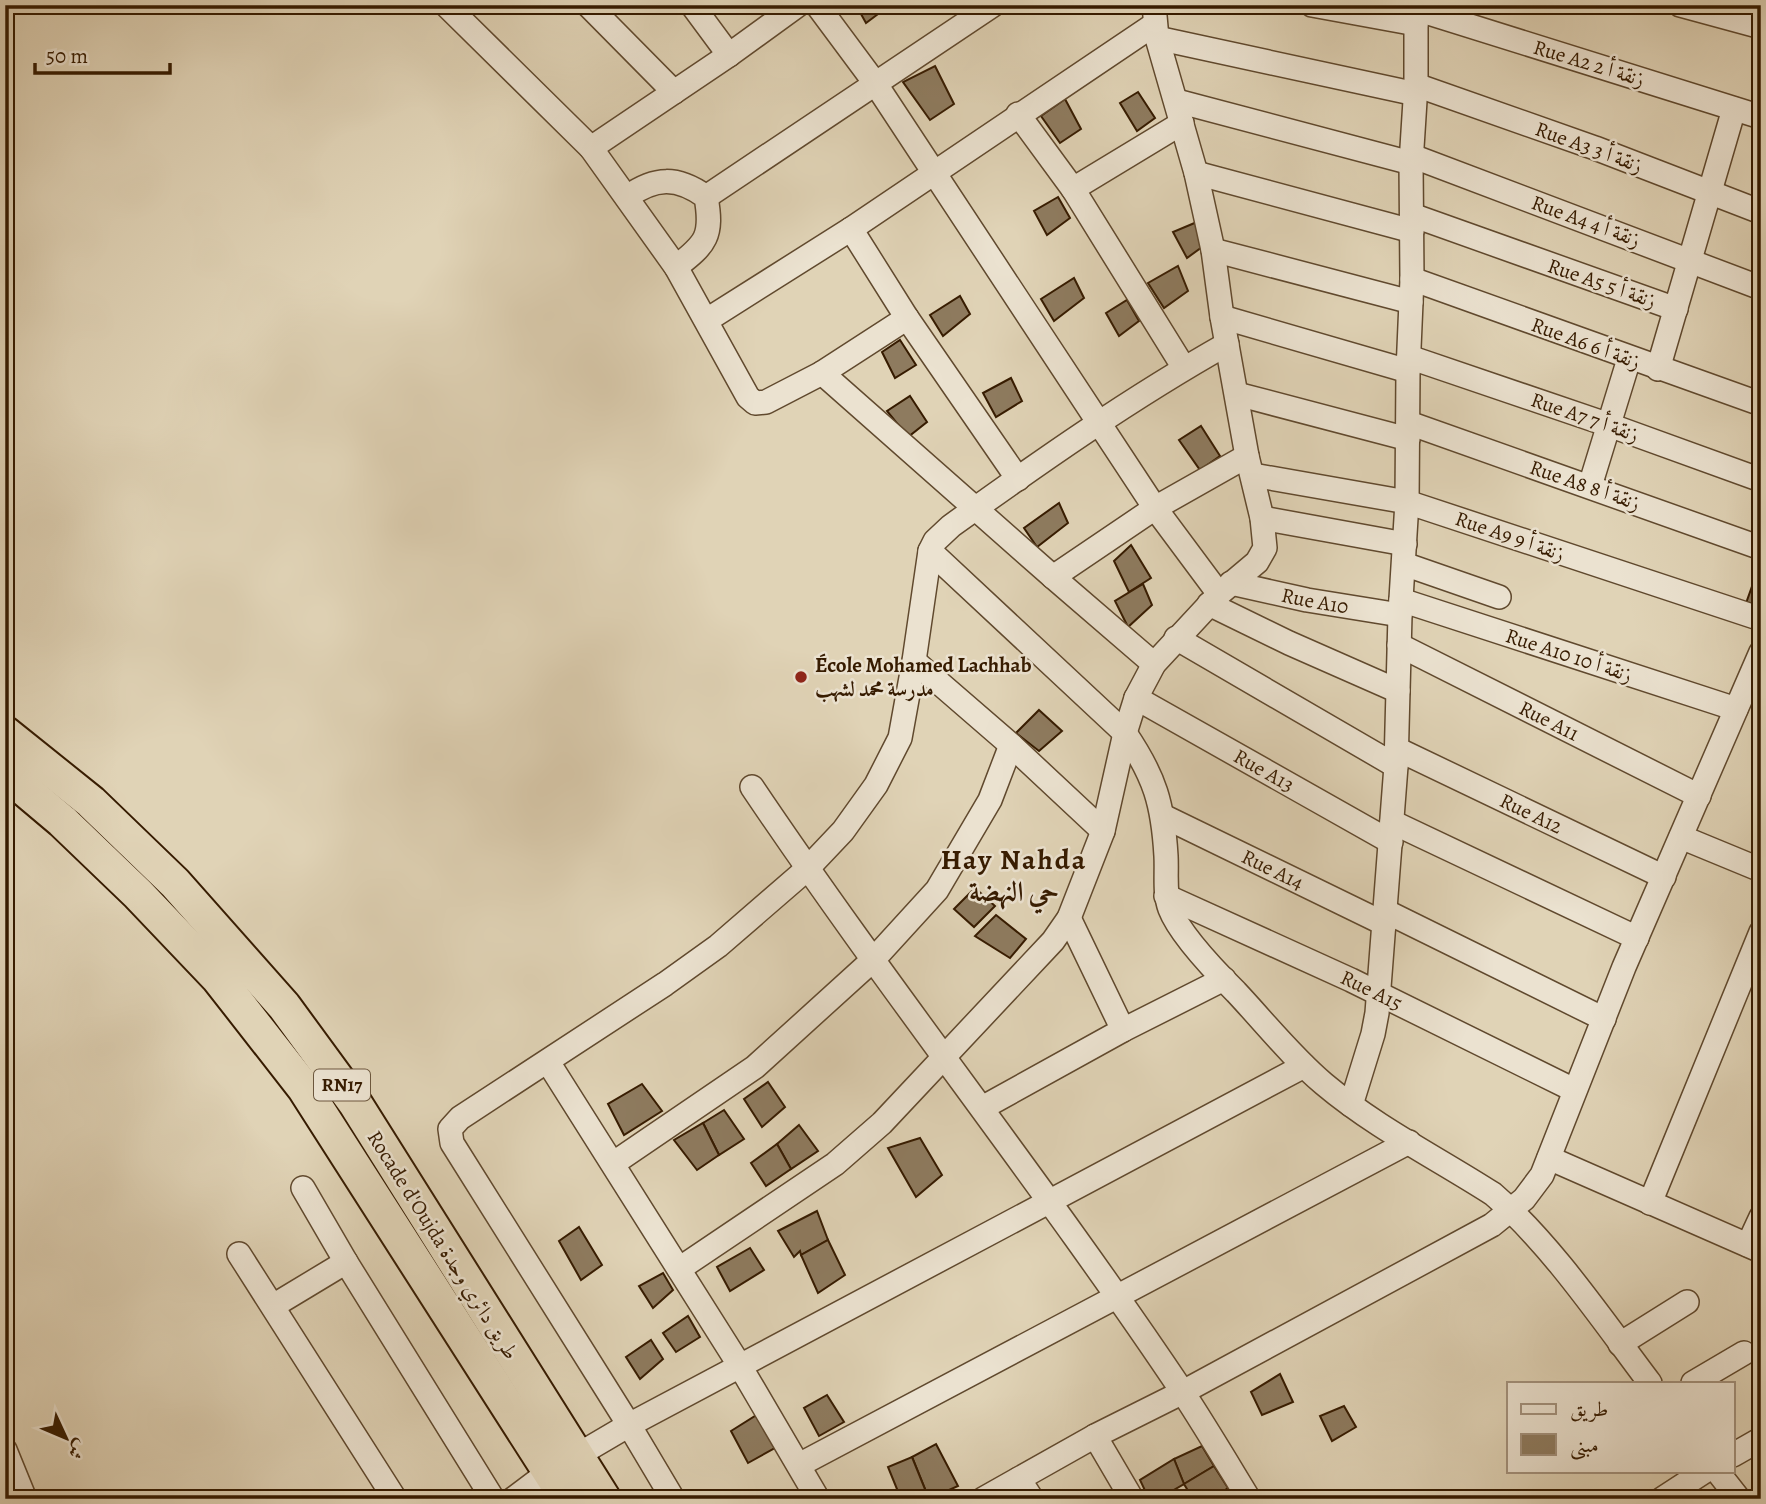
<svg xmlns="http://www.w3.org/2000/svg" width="1766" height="1504" viewBox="0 0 1766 1504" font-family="Alegreya,Amiri,serif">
<rect width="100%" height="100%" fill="#e0d3b6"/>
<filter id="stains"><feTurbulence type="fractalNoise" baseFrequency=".00286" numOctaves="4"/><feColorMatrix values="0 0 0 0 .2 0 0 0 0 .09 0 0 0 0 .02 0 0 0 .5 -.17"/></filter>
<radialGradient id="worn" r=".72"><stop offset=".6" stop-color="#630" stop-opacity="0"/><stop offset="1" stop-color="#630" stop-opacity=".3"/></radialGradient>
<!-- building -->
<g fill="#8e7b5f" stroke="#361b00" stroke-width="2">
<path d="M856,5H890L866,23Z"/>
<path d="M935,66L954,104L930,120L903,82Z"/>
<path d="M1138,92L1155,118L1137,131L1120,103Z"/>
<path d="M1065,99L1081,129L1060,143L1041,116Z"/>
<path d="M1058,197L1070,218L1047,235L1034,211Z"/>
<path d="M1197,222L1202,247L1187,258L1173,232Z"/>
<path d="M1178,266L1188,291L1164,308L1148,283Z"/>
<path d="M1074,278L1084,298L1054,321L1041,299Z"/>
<path d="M960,296L970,314L943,336L930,315Z"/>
<path d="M1127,300L1139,321L1119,336L1106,313Z"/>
<path d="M900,340L916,365L895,378L882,352Z"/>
<path d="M1011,378L1022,401L996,417L983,393Z"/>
<path d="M910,396L927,422L908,437L887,411Z"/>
<path d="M1201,426L1220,456L1200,470L1179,440Z"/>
<path d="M1059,503L1068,523L1037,547L1024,528Z"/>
<path d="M1131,545L1151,578L1129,592L1114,561Z"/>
<path d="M1761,561V615L1744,609Z"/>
<path d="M1143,584L1152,605L1128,627L1115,601Z"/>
<path d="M1039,710L1062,731L1039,751L1016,733Z"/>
<path d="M975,888L995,906L974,927L954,909Z"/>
<path d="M996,915L1026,939L1010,958L975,936Z"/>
<path d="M768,1082L785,1107L762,1127L744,1099Z"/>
<path d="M642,1084L662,1111L624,1135L608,1104Z"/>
<path d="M724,1110L744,1139L719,1155L703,1123Z"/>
<path d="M703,1123L719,1155L697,1170L674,1140Z"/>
<path d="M799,1125L818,1151L791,1169L777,1144Z"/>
<path d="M920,1138L942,1175L916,1197L888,1148Z"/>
<path d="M777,1144L791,1169L766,1186L751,1163Z"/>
<path d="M817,1211L828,1240L801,1255L800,1251L794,1257L778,1231Z"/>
<path d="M579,1227L602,1265L581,1280L559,1241Z"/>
<path d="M828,1240L845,1275L818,1293L801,1255Z"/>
<path d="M750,1248L764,1270L730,1291L717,1267Z"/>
<path d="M663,1273L673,1290L653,1308L639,1286Z"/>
<path d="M688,1316L700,1337L676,1352L663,1333Z"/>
<path d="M651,1340L663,1359L640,1379L626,1357Z"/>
<path d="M1280,1374L1293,1402L1262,1415L1251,1392Z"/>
<path d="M827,1395L844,1422L819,1436L804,1408Z"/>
<path d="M1344,1406L1356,1427L1332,1441L1320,1416Z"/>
<path d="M763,1411L782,1444L748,1463L731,1431Z"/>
<path d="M936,1444L958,1486L929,1499L912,1457Z"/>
<path d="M1202,1446L1214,1466L1184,1484L1174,1459Z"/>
<path d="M912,1457L929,1499H901L888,1467Z"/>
<path d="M1174,1459L1184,1484L1158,1499H1149L1140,1480Z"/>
<path d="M1214,1466L1228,1488L1212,1499H1193L1184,1484Z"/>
</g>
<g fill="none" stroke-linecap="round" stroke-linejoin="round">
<defs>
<g id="minor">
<path d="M446,5L591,148L676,267L748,397L755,403L766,402L822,373L907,318"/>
<path d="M588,5L674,92"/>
<path d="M692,5L729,55"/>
<path d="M817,5L875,83L1155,508L1219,594"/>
<path d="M1312,5L1416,24"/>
<path d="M1680,5L1761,27"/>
<path d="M1416,9L1761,117"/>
<path d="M1157,38L1416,94"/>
<path d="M1416,85L1595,148L1761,212"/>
<path d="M1177,101L1411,163"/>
<path d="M1018,114L1073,189L1184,368"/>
<path d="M591,148L729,55L798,5"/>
<path d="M1412,156L1761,288"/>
<path d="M1196,173L1412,231"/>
<path d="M1073,189L1182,123"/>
<path d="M627,197C655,177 677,176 706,197C713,236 706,244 676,267"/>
<path d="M706,197L993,5"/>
<path d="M1412,215L1676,309"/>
<path d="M851,229L907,318L1018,479"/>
<path d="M1213,250L1411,302"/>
<path d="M1412,279L1761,404"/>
<path d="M1222,317L1408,371"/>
<path d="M707,320L851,229L1155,24"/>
<path d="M1409,357L1609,425L1761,480"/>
<path d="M1658,369L1734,109"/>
<path d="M822,373L1053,577L1154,664"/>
<path d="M1237,394L1408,439"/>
<path d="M1409,423L1761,548"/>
<path d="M1253,475L1407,502L1761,619"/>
<path d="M1590,486L1629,359"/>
<path d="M1262,518L1405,544"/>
<path d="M930,551L1125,733C1155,777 1163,804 1166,856C1167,874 1164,893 1170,909C1180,935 1216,972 1236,992C1265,1023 1292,1057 1324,1084C1375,1127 1437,1158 1493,1194C1552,1245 1603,1321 1650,1383"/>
<path d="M1404,564L1499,597"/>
<path d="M1053,577L1155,508L1247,456"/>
<path id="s1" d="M1231,583L1307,600L1400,615"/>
<path d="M1401,600L1736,709"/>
<path d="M1209,604L1289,643L1398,691"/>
<path d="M1176,638L1396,766"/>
<path id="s2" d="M1399,645L1699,796"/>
<path d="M914,661L1011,745L1103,831"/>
<path id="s3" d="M1136,698L1391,842"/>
<path id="s4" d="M1397,749L1664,877"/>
<path d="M752,787C890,992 1044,1185 1182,1391C1205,1426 1227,1463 1249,1499"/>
<path id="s5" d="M1163,816L1385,924"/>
<path d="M1392,822L1637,938"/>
<path d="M1681,837L1761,870"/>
<path id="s6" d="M1166,896L1351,980L1574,1090"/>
<path d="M1385,911L1604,1019"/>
<path d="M1069,918L1123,1030"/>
<path d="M548,1062L740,1366L818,1499"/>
<path d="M1351,1105L1373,1034L1377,1013L1396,766L1400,615L1407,502L1408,371L1412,279L1411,163L1416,85V5"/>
<path d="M982,1108L1123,1030L1224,979"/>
<path d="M1549,1158L1761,1251"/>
<path d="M614,1163L755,1067L874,959L937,890L990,800L1011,745"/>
<path d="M303,1188L346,1262L493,1499"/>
<path d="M1650,1203L1761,932"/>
<path d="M1748,1245L1761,1217"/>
<path d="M239,1254L395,1499"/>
<path d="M679,1269L835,1164L882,1123L1053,941L1069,918L1103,831L1125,733L1136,698L1154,664L1219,594L1257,562L1265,548L1262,518L1247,456L1222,317L1213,250L1196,173L1157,38L1154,5"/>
<path d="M273,1306L346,1262"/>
<path d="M1620,1344L1687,1302"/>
<path d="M1693,1383L1744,1353"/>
<path d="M1095,1436L1132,1499"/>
<path d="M5,1450L25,1499"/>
<path d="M1733,1455L1761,1439"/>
<path d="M799,1465L1409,1142"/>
<path d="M1717,1471L1739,1499"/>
<path d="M1019,1479L1032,1499"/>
<path d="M513,1499L549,1472L629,1425L1304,1066"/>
<path d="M673,1499L629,1425L452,1143L450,1129L460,1118L665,984L718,946L807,869L843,831L876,785L900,738L914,661L930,551L935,541L951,526C1040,462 1131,398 1227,344"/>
<path d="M983,1499L1095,1436L1183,1392L1492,1225L1524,1199L1542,1175L1624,967L1761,652"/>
<path d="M1662,1499L1705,1471"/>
</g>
<g id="highway">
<path d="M5,733L91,802L175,883L284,1006L355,1103L604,1499"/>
<path d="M5,773L62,821L138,894L218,978L304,1088L567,1499"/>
</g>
</defs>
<!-- minor casing -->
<use href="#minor" stroke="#60492e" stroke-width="26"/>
<!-- highway casing -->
<use href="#highway" stroke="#361b00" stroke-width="37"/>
<!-- minor -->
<use href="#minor" stroke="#ebe2d0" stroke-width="23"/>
<!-- highway -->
<use href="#highway" stroke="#e0d3b6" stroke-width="33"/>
</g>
<!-- markers -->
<circle fill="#8f2418" stroke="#ebe2d0" stroke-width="2.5" cx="801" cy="677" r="7"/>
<g text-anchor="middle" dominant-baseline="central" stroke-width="5" stroke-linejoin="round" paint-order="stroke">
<!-- shield labels -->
<rect fill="#ebe2d0" stroke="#6c573e" stroke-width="2" x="314" y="1069.5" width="56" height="31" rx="5"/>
<g font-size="19" font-weight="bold" fill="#361b00">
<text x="342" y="1085">RN17</text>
</g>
<!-- street labels -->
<g font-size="21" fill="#361b00" stroke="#ebe2d0">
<text transform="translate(1589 63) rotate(17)">Rue A2 زنقة أ 2</text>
<text transform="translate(1589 147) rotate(20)">Rue A3 زنقة أ 3</text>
<text transform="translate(1586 221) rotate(20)">Rue A4 زنقة أ 4</text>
<text transform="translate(1602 283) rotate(19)">Rue A5 زنقة أ 5</text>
<text transform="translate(1586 343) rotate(20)">Rue A6 زنقة أ 6</text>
<text transform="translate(1585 417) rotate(19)">Rue A7 زنقة أ 7</text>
<text transform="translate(1585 485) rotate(19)">Rue A8 زنقة أ 8</text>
<text transform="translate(1510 536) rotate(19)">Rue A9 زنقة أ 9</text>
<text stroke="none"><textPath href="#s1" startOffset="86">Rue A10</textPath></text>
<text transform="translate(1569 655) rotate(18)">Rue A10 زنقة أ 10</text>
<text stroke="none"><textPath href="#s2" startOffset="168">Rue A11</textPath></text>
<text stroke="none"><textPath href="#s3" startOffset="147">Rue A13</textPath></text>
<text stroke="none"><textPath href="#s4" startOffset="149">Rue A12</textPath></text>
<text stroke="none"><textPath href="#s5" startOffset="122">Rue A14</textPath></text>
<text stroke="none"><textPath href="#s6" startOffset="226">Rue A15</textPath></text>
<text transform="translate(443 1245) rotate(58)">Rocade d'Oujda طريق دائري وجدة</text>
</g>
<!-- poi labels -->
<g font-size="21" font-weight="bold" fill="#361b00" stroke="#ebe2d0" text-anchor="start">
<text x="815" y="665">École Mohamed Lachhab<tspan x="815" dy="24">مدرسة محمد لشهب</tspan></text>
</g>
<!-- district labels -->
<g font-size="28" font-weight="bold" letter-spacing="2" fill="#361b00" stroke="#ebe2d0">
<text x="1014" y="860">Hay Nahda<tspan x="1014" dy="32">حي النهضة</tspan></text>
</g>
</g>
<!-- margin -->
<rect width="1766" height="1504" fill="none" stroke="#e0d3b6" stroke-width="28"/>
<rect x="7" y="7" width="1752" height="1490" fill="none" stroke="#361b00" stroke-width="3.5"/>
<rect x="14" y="14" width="1738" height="1476" fill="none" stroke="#361b00" stroke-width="2"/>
<!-- legend -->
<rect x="1507" y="1382" width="228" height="91" fill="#ebe2d0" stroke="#a3927d" stroke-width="2"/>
<rect x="1521" y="1404" width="35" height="10" fill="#ebe2d0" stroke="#a3927d" stroke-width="2"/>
<text x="1570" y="1416" font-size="21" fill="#361b00">طريق</text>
<rect x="1521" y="1434" width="35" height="21" fill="#8e7b5f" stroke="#a3927d" stroke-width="2"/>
<text x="1570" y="1452" font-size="21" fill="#361b00">مبنى</text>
<!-- north arrow -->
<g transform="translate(66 1438) rotate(134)" stroke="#ebe2d0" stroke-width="5" paint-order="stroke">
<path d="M0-5L12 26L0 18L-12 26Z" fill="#361b00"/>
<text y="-10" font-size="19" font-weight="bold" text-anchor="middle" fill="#361b00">ش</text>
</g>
<!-- scale -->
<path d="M35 63v10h135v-10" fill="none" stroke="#361b00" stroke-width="3.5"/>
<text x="46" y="63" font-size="21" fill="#361b00" stroke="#ebe2d0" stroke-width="5" paint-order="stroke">50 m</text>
<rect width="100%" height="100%" filter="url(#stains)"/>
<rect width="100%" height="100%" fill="url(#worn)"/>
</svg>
